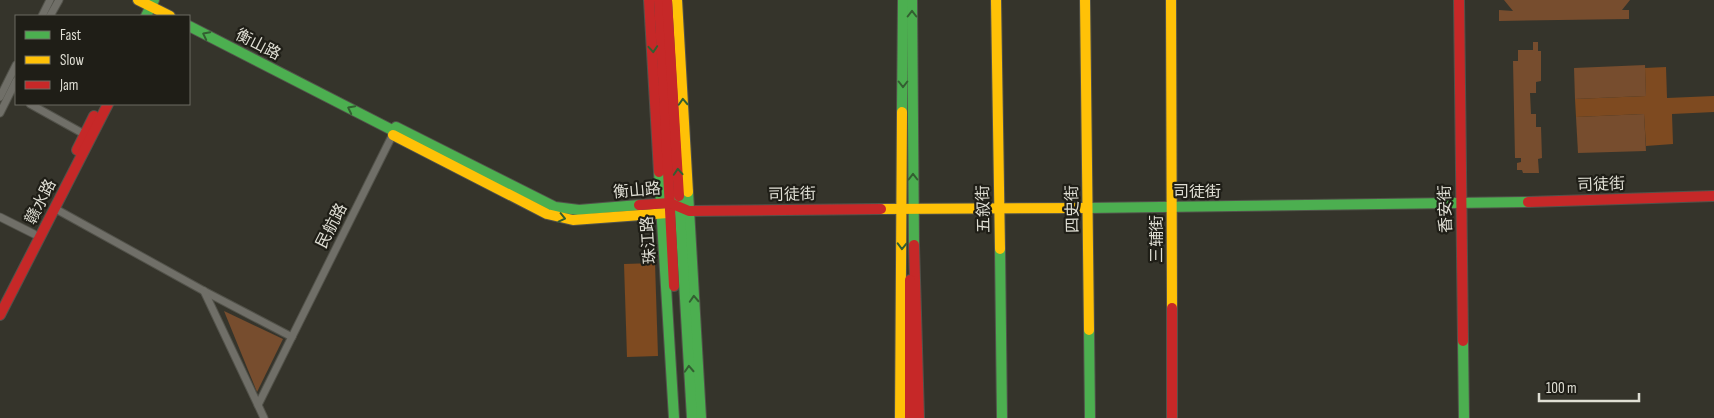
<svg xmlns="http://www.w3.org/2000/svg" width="1714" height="418" viewBox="0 0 1714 418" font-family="'Sofia Sans Condensed','Noto Sans SC',sans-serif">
<rect width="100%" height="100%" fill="#35342b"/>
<!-- green -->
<g fill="#774d2e">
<path d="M1504,0H1630L1622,10H1629V19L1499,21V10L1513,11Z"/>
<path d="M1533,42H1538V51H1541V81L1536,82V93H1530L1531,114H1536V127H1541L1542,158L1538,159L1539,173H1523L1522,170H1517V163L1521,162V158H1515L1513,61H1518V50H1533Z"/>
<path d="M1645,65L1646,96L1575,99L1574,68Z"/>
<path d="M1644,114L1646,151L1578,153L1576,117Z"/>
<path d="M224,311L283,339L257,392Z"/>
</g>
<!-- forest -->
<g fill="#7e4a20">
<path d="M1666,67L1667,98L1714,96V112L1672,114L1673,144L1646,146L1644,114L1576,117L1575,99L1646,96L1645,68Z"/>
<path d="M655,263L658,356L627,357L624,264Z"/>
</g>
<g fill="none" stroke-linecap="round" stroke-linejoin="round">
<defs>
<g id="street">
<path d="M42,16L50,0"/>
<path d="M50,16L59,0"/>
<path d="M0,97L16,65"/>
<path d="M30,104L84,134"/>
<path d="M0,113L16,81"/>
<path d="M54,208L204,291L292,337"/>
<path d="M0,217L34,234"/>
<path d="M204,291L258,405"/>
<path d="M264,418L258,405L394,132"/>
</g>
<g id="fast">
<path d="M912,0L914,245"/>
<path d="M146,16L154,0"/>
<path d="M189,26L394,131"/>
<path d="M902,112L903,0"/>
<path d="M396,127L555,207L579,210L639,205"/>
<path d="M659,172L674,418"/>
<path d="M688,192L701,418"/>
<path d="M679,196L692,418"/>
<path d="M1086,208L1528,202"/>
<path d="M1000,249L1002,418"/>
<path d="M1089,330L1090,418"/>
<path d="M1463,341L1464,418"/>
</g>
<g id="slow">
<path d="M138,0L170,16"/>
<path d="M677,0L688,192"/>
<path d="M996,0L1000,249"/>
<path d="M1085,0L1089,330"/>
<path d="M1171,0L1172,308"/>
<path d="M393,135L547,214L573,220L668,213"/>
<path d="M881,209L1086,208"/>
<path d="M900,418L902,112"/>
</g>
<g id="jam">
<path d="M649,0L659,172"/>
<path d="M659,0L674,286"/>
<path d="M667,0L679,196"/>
<path d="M1459,0L1463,341"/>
<path d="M77,150L94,116"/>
<path d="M1528,202L1714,196"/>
<path d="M639,205L670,203L689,211L881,209"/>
<path d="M914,245L919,418"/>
<path d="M910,280V418"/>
<path d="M1172,308V418"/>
<path d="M0,315L108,104"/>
</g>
</defs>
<!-- street casing -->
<use href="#street" stroke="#52524a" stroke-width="9"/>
<!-- fast casing -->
<use href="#fast" stroke="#52524a" stroke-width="12"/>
<!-- slow casing -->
<use href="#slow" stroke="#52524a" stroke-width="12"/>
<!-- jam casing -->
<use href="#jam" stroke="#52524a" stroke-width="12"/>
<!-- street -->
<use href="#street" stroke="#706f68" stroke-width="7"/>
<!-- fast -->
<use href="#fast" stroke="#4caf50" stroke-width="10"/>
<!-- slow -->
<use href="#slow" stroke="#ffc107" stroke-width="10"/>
<!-- jam -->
<use href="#jam" stroke="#c62828" stroke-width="10"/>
</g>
<!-- one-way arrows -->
<defs><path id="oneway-chevron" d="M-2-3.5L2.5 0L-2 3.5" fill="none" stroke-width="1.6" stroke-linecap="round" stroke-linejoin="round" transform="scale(1.25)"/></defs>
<g stroke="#335f31">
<use href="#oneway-chevron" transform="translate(912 14) rotate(-90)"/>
<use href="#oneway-chevron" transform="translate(206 35) rotate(-153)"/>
<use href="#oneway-chevron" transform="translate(653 49) rotate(86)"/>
<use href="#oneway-chevron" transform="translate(903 84) rotate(90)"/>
<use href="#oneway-chevron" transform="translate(683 102) rotate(-93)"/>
<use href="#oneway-chevron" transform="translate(351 109) rotate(-153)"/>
<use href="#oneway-chevron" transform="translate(678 172) rotate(-94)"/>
<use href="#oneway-chevron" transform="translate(913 177) rotate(-90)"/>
<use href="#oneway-chevron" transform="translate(562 218) rotate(13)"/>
<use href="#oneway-chevron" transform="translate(902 246) rotate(91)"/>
<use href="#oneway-chevron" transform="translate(694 299) rotate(-93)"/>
<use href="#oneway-chevron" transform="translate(689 369) rotate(-93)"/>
</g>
<g text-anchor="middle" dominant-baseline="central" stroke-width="4.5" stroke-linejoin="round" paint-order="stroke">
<!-- street labels -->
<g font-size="16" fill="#dfded4" stroke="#1f1e17">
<text transform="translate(258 45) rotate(27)">衡山路</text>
<text transform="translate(1601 185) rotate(-2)">司徒街</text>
<text transform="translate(637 191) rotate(-5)">衡山路</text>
<text x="1197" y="192">司徒街</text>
<text transform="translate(792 195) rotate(-1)">司徒街</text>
<text transform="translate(41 202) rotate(-63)">赣水路</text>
<text transform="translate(984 209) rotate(-91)">五叙街</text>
<text transform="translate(1073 209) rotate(-91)">四史街</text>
<text transform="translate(1446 209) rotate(-92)">香安街</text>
<text transform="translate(332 226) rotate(-63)">民航路</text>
<text transform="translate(1157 239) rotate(-90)">三辅街</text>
<text transform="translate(649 240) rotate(-94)">珠江路</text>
</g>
</g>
<!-- legend -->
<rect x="15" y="15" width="175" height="90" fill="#1f1e17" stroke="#6c6b63"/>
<rect x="25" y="31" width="25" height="8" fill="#4caf50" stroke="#6c6b63"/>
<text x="60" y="40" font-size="15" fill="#dfded4">Fast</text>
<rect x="25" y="56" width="25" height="8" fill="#ffc107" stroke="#6c6b63"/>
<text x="60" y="65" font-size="15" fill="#dfded4">Slow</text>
<rect x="25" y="81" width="25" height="8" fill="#c62828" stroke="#6c6b63"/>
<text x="60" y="90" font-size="15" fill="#dfded4">Jam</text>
<!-- scale -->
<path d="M1539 393v8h100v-8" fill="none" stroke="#dfded4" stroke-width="2.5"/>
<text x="1546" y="393" font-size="15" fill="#dfded4" stroke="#1f1e17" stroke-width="4" paint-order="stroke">100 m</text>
</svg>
